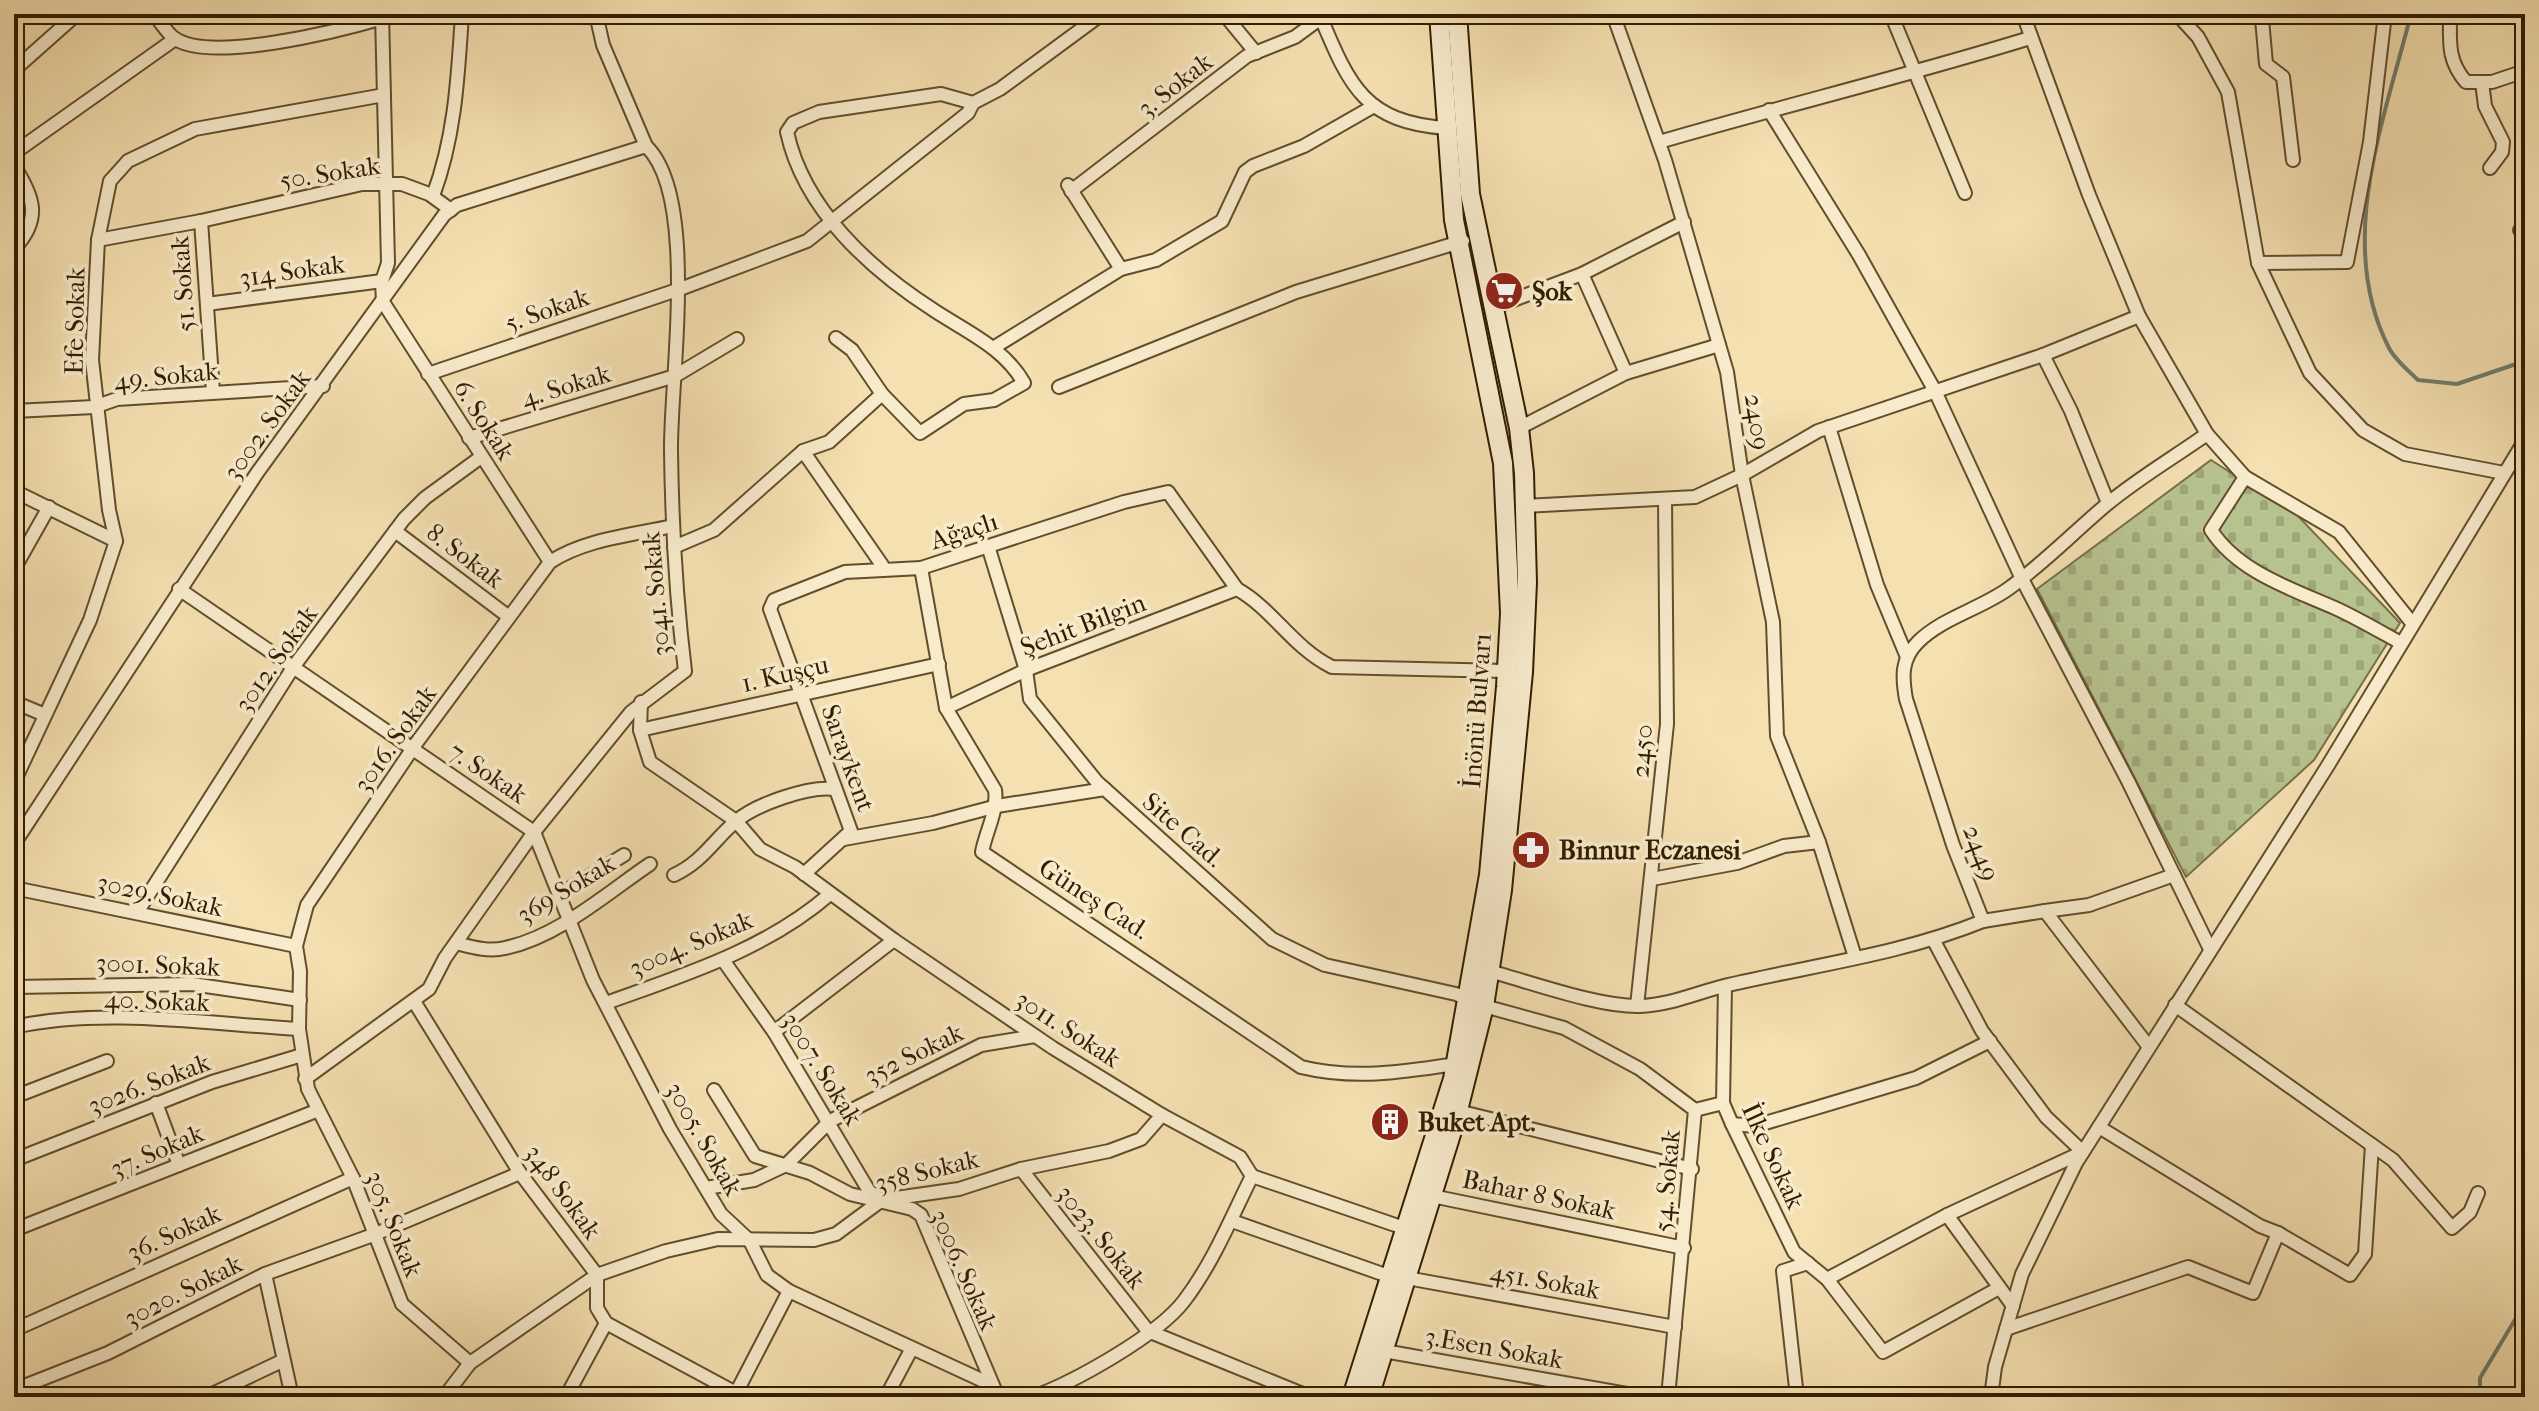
<svg xmlns="http://www.w3.org/2000/svg" width="2539" height="1411" viewBox="0 0 2539 1411" font-family="'IM FELL French Canon',serif">
<defs>
<pattern id="cemetery-stones" width="16" height="16" patternUnits="userSpaceOnUse" patternTransform="scale(2)"><rect width="16" height="16" fill="#b7c38f"/><path d="M2 7V4a2 2 0 0 1 4 0v3zM10 15v-3a2 2 0 0 1 4 0v3z" fill="#9ea77a"/></pattern>
</defs>
<rect width="100%" height="100%" fill="#f5e0b1"/>
<filter id="stains"><feTurbulence type="fractalNoise" baseFrequency=".0025" numOctaves="4"/><feColorMatrix values="0 0 0 0 .2 0 0 0 0 .09 0 0 0 0 .02 0 0 0 .5 -.17"/></filter>
<radialGradient id="worn" r=".72"><stop offset=".6" stop-color="#630" stop-opacity="0"/><stop offset="1" stop-color="#630" stop-opacity=".3"/></radialGradient>
<!-- cemetery -->
<path fill="url(#cemetery-stones)" stroke="#747048" stroke-width="2" d="M2211,460L2298,516L2400,623L2314,760L2186,877L2037,589Z"/>
<g fill="none" stroke-linecap="round" stroke-linejoin="round">
<!-- stream -->
<g stroke="#727c6b" stroke-width="4">
<path d="M2411,14C2384,121 2335,243 2389,348C2395,360 2409,371 2418,380L2457,384L2525,361"/>
<path d="M2525,866V868"/>
<path d="M2480,1397V1378L2525,1303"/>
</g>
<defs>
<g id="street">
<path d="M154,14C160,21 167,33 174,38C210,64 342,30 383,18"/>
<path d="M382,14L388,263L382,281L383,302L550,562"/>
<path d="M1224,14L1256,53"/>
<path d="M1613,14L1665,160L1727,372L1742,475L1773,622L1777,736L1819,842L1855,957"/>
<path d="M1891,14L1965,193"/>
<path d="M2023,14L2089,195L2139,316L2207,434L2245,477L2339,532L2412,623"/>
<path d="M2177,14L2198,37L2228,92L2258,263L2310,373L2363,430L2405,454L2504,473"/>
<path d="M2256,14L2262,19L2266,64L2283,77L2293,160"/>
<path d="M2450,14C2450,42 2447,60 2466,82H2492L2525,71"/>
<path d="M14,70L77,14"/>
<path d="M2482,82L2485,106L2503,142L2502,152L2490,168"/>
<path d="M1769,110L1859,255L1935,391L2022,579L2128,781L2210,949"/>
<path d="M1659,142C1782,106 1907,76 2030,38"/>
<path d="M14,153L175,39"/>
<path d="M14,166C34,197 42,219 14,249"/>
<path d="M1068,185L1121,269"/>
<path d="M1071,191L1247,56L1295,37L1321,18C1350,87 1365,122 1446,128"/>
<path d="M433,196C455,137 458,77 462,14"/>
<path d="M201,221L213,392"/>
<path d="M2520,230L2525,233"/>
<path d="M98,240L201,221L362,184H402L429,194L451,210"/>
<path d="M2258,263L2347,262L2370,142L2385,14"/>
<path d="M1582,274L1626,373"/>
<path d="M207,304L382,281"/>
<path d="M1492,308L1582,274L1684,222"/>
<path d="M836,338L852,350L882,394L920,433L964,404L994,400L1024,383C1004,348 969,333 935,311C871,270 804,210 787,132L793,123L819,112L941,94L973,103"/>
<path d="M993,348L1121,269L1156,260L1222,221L1245,172L1253,166L1304,146L1374,106"/>
<path d="M2043,355L2071,411L2108,503"/>
<path d="M428,374L680,289L807,241L968,113L973,103L1000,89L1102,14"/>
<path d="M1059,387L1296,292L1463,241"/>
<path d="M14,411L94,407L117,399L323,386"/>
<path d="M1829,427L1877,585L1907,657"/>
<path d="M1519,428L1626,373L1719,345"/>
<path d="M469,438L675,376L737,339"/>
<path d="M803,451L882,565V570"/>
<path d="M2245,477L2211,530C2238,572 2292,589 2335,608C2357,618 2379,631 2401,643"/>
<path d="M14,491L116,541"/>
<path d="M1524,506L1695,497L1742,475L1818,431L2043,355L2139,316"/>
<path d="M395,531L509,617"/>
<path d="M988,546L1026,670L1030,699L1097,782L1272,939L1325,965L1456,994L1484,1006L1564,1028L1640,1069L1695,1110L1668,1397"/>
<path d="M674,547L714,530L803,451L829,442L882,394"/>
<path d="M921,568L946,708L995,790C998,811 986,831 982,852L1301,1067C1354,1080 1403,1072 1456,1064"/>
<path d="M14,569L49,507"/>
<path d="M179,589L534,832L593,980L670,1129L721,1214L750,1241L767,1275L789,1291L990,1384"/>
<path d="M14,702L45,715"/>
<path d="M641,702L640,730L650,762L736,821L760,849L795,867L894,940L1053,1048L1162,1115L1240,1157L1252,1176C1231,1218 1213,1263 1184,1301C1157,1336 1074,1382 1033,1397"/>
<path d="M946,708L1026,670L1237,589"/>
<path d="M640,730L939,664"/>
<path d="M14,782L90,620L116,541L109,510L92,360L98,240L110,181L128,161L195,129L384,95"/>
<path d="M844,839L933,823L997,806L1105,789"/>
<path d="M14,844L257,473L444,215L457,205L646,146"/>
<path d="M804,874L851,831L770,609L774,600L845,572L921,568L1124,502L1168,492L1237,589C1274,610 1292,647 1332,667L1506,671"/>
<path d="M674,875C702,862 713,841 735,822C756,804 808,786 834,789"/>
<path d="M1652,879L1737,863L1784,846L1819,842"/>
<path d="M14,888L296,946"/>
<path d="M559,895L624,855"/>
<path d="M138,911L294,666L404,519L425,498L481,457"/>
<path d="M2045,911L2089,905L2174,875"/>
<path d="M1983,921L2045,911L2149,1047"/>
<path d="M456,943C472,947 488,952 505,948C558,937 607,893 650,864"/>
<path d="M723,960L774,1032L869,1191L880,1199"/>
<path d="M1485,970C1528,981 1597,1007 1640,1006C1671,1005 1698,992 1728,985C1814,965 1902,954 1983,921L1953,845L1906,699C1902,677 1901,659 1918,642C1942,618 1980,609 2008,589C2043,564 2073,533 2106,505C2137,479 2173,458 2207,434"/>
<path d="M1725,986L1723,1103L1732,1124L1794,1252L1827,1279L1883,1352L1999,1288"/>
<path d="M14,987L192,984L300,1000"/>
<path d="M415,1003L520,1173L597,1275L470,1363L444,1397"/>
<path d="M606,1003C684,975 767,949 830,894"/>
<path d="M2175,1005L2393,1160L2452,1228L2470,1212L2478,1193"/>
<path d="M1637,1006L1667,724L1665,499"/>
<path d="M14,1027C102,1007 209,1024 299,1029"/>
<path d="M774,1032L894,940"/>
<path d="M305,1079L429,989L445,958L534,832L631,712L685,671C676,598 672,525 671,451C670,381 699,196 646,146L603,45L596,14"/>
<path d="M714,1090L755,1156L810,1173L850,1194L912,1209L921,1215L998,1397"/>
<path d="M14,1097L107,1061"/>
<path d="M156,1103L179,1165"/>
<path d="M1695,1110L1723,1103"/>
<path d="M1458,1111L1692,1169"/>
<path d="M1732,1124L1755,1126L1916,1078L1990,1041"/>
<path d="M2099,1127L2260,1226L2278,1233L2350,1275L2365,1254L2372,1145"/>
<path d="M14,1160L212,1082L302,1055"/>
<path d="M1021,1169L1148,1331L1310,1397"/>
<path d="M1252,1176L1407,1229"/>
<path d="M706,1188L754,1180L786,1165L830,1121L981,1045L1035,1036"/>
<path d="M1432,1196L1684,1248"/>
<path d="M1947,1215L2013,1306"/>
<path d="M1232,1221L1391,1277"/>
<path d="M14,1230L316,1111"/>
<path d="M265,1274L292,1397"/>
<path d="M1407,1278L1675,1327"/>
<path d="M1827,1279L1947,1215L2083,1152L2046,1117L1982,1031L1934,941"/>
<path d="M606,1323L736,1393"/>
<path d="M2006,1329L2188,1267L2253,1293L2278,1233"/>
<path d="M14,1330L353,1178"/>
<path d="M1384,1351L1644,1397"/>
<path d="M470,1363L402,1304L353,1178L308,1089L299,1029L300,971L296,946L307,905L417,742L550,562C585,539 632,535 673,526"/>
<path d="M14,1390L108,1353L265,1274L373,1235L520,1173"/>
<path d="M206,1397L282,1361"/>
<path d="M566,1397L606,1323L597,1308V1275L666,1251L718,1239L814,1240L836,1234L882,1200L959,1189L1021,1169L1109,1151L1141,1139L1162,1115"/>
<path d="M734,1397L789,1291"/>
<path d="M886,1397L911,1350"/>
<path d="M1797,1397L1783,1271L1808,1263"/>
<path d="M1991,1397L1995,1367L2022,1274L2076,1163L2327,767L2525,440"/>
</g>
<g id="secondary">
<path d="M1352,1397L1453,1079L1489,875L1506,687L1510,613L1503,463L1454,220L1439,14"/>
<path d="M1369,1397L1456,1118L1484,1006L1502,890L1523,672L1527,582L1524,473L1519,428L1470,194L1457,14"/>
</g>
</defs>
<!-- street casing -->
<use href="#street" stroke="#624e2c" stroke-width="16"/>
<!-- secondary casing -->
<use href="#secondary" stroke="#311d00" stroke-width="22"/>
<!-- street -->
<use href="#street" stroke="#f8ebcc" stroke-width="12"/>
<!-- secondary -->
<use href="#secondary" stroke="#f8ebcc" stroke-width="18"/>
</g>
<!-- icons -->
<defs>
<symbol id="supermarket-disc" viewBox="-11 -11 22 22"><circle r="9.5" fill="#8f2418" stroke="#f8ebcc"/><path d="M-6-5.5h2.5l.6 2H6L4.5 2H-2.5L-4.4-4H-6ZM-1.5 3.2a1.3 1.3 0 1 0 .1 0ZM3 3.2a1.3 1.3 0 1 0 .1 0Z" fill="#fff"/></symbol>
<symbol id="pharmacy-disc" viewBox="-11 -11 22 22"><circle r="9.5" fill="#8f2418" stroke="#f8ebcc"/><path d="M-2-6h4v4h4v4h-4v4h-4v-4h-4v-4h4Z" fill="#fff"/></symbol>
<symbol id="building-disc" viewBox="-11 -11 22 22"><circle r="9.5" fill="#8f2418" stroke="#f8ebcc"/><path d="M-4-6H4V6H1V3H-1V6H-4ZM-2.5-4.3h1.7v1.8h-1.7ZM.8-4.3h1.7v1.8H.8ZM-2.5-1h1.7V.8h-1.7ZM.8-1h1.7V.8H.8Z" fill="#fff"/></symbol>
</defs>
<g fill-rule="evenodd">
<use href="#supermarket-disc" x="1482" y="269" width="44" height="44"/>
<use href="#pharmacy-disc" x="1509" y="828" width="44" height="44"/>
<use href="#building-disc" x="1368" y="1100" width="44" height="44"/>
</g>
<g text-anchor="middle" dominant-baseline="central" stroke-width="7" stroke-linejoin="round" paint-order="stroke">
<!-- street labels -->
<g font-size="26" fill="#311d00" stroke="#f8ebcc">
<text transform="translate(1175 85) rotate(-38)">3. Sokak</text>
<text transform="translate(330 173) rotate(-9)">50. Sokak</text>
<text transform="translate(292 271) rotate(-8)">314 Sokak</text>
<text transform="translate(183 284) rotate(-94)">51. Sokak</text>
<text transform="translate(547 310) rotate(-19)">5. Sokak</text>
<text transform="translate(75 321) rotate(-89)">Efe Sokak</text>
<text transform="translate(166 376) rotate(-6)">49. Sokak</text>
<text transform="translate(566 386) rotate(-17)">4. Sokak</text>
<text transform="translate(484 420) rotate(57)">6. Sokak</text>
<text transform="translate(1757 422) rotate(82)">2409</text>
<text transform="translate(267 425) rotate(-54)">3002. Sokak</text>
<text transform="translate(964 531) rotate(-18)">Ağaçlı</text>
<text transform="translate(465 556) rotate(37)">8. Sokak</text>
<text transform="translate(656 594) rotate(-95)">3041. Sokak</text>
<text transform="translate(1083 625) rotate(-21)">Şehit Bilgin</text>
<text transform="translate(276 659) rotate(-55)">3012. Sokak</text>
<text transform="translate(785 674) rotate(-13)">1. Kuşçu</text>
<text transform="translate(1477 711) rotate(-86)">İnönü Bulvarı</text>
<text transform="translate(395 739) rotate(-55)">3016. Sokak</text>
<text transform="translate(1642 751) rotate(-85)">2450</text>
<text transform="translate(848 758) rotate(70)">Saraykent</text>
<text transform="translate(488 773) rotate(34)">7. Sokak</text>
<text transform="translate(1183 830) rotate(41)">Site Cad.</text>
<text transform="translate(1981 853) rotate(69)">2449</text>
<text transform="translate(566 889) rotate(-31)">369 Sokak</text>
<text transform="translate(160 895) rotate(12)">3029. Sokak</text>
<text transform="translate(1094 899) rotate(33)">Güneş Cad.</text>
<text transform="translate(691 944) rotate(-23)">3004. Sokak</text>
<text transform="translate(158 965) rotate(2)">3001. Sokak</text>
<text transform="translate(157 1001) rotate(2)">40. Sokak</text>
<text transform="translate(1068 1029) rotate(33)">3011. Sokak</text>
<text transform="translate(914 1054) rotate(-26)">352 Sokak</text>
<text transform="translate(822 1069) rotate(58)">3007. Sokak</text>
<text transform="translate(149 1084) rotate(-21)">3026. Sokak</text>
<text transform="translate(704 1139) rotate(60)">3005. Sokak</text>
<text transform="translate(157 1151) rotate(-23)">37. Sokak</text>
<text transform="translate(1773 1156) rotate(65)">İlke Sokak</text>
<text transform="translate(927 1171) rotate(-14)">358 Sokak</text>
<text transform="translate(1667 1181) rotate(-85)">54. Sokak</text>
<text transform="translate(563 1192) rotate(54)">348 Sokak</text>
<text transform="translate(1539 1195) rotate(12)">Bahar 8 Sokak</text>
<text transform="translate(394 1224) rotate(68)">305. Sokak</text>
<text transform="translate(174 1233) rotate(-25)">36. Sokak</text>
<text transform="translate(1101 1237) rotate(51)">3023. Sokak</text>
<text transform="translate(964 1270) rotate(66)">3006. Sokak</text>
<text transform="translate(1545 1281) rotate(10)">451. Sokak</text>
<text transform="translate(183 1291) rotate(-27)">3020. Sokak</text>
<text transform="translate(1494 1348) rotate(10)">3.Esen Sokak</text>
</g>
<!-- poi labels -->
<g font-size="26" font-weight="bold" fill="#311d00" stroke="#f8ebcc" text-anchor="start">
<text x="1532" y="291">Şok</text>
<text x="1559" y="850">Binnur Eczanesi</text>
<text x="1418" y="1122">Buket Apt.</text>
</g>
</g>
<!-- margin -->
<rect width="2539" height="1411" fill="none" stroke="#f5e0b1" stroke-width="48"/>
<rect x="16" y="16" width="2507" height="1379" fill="none" stroke="#311d00" stroke-width="4"/>
<rect x="24" y="24" width="2491" height="1363" fill="none" stroke="#311d00" stroke-width="2"/>
<rect width="100%" height="100%" filter="url(#stains)"/>
<rect width="100%" height="100%" fill="url(#worn)"/>
</svg>
